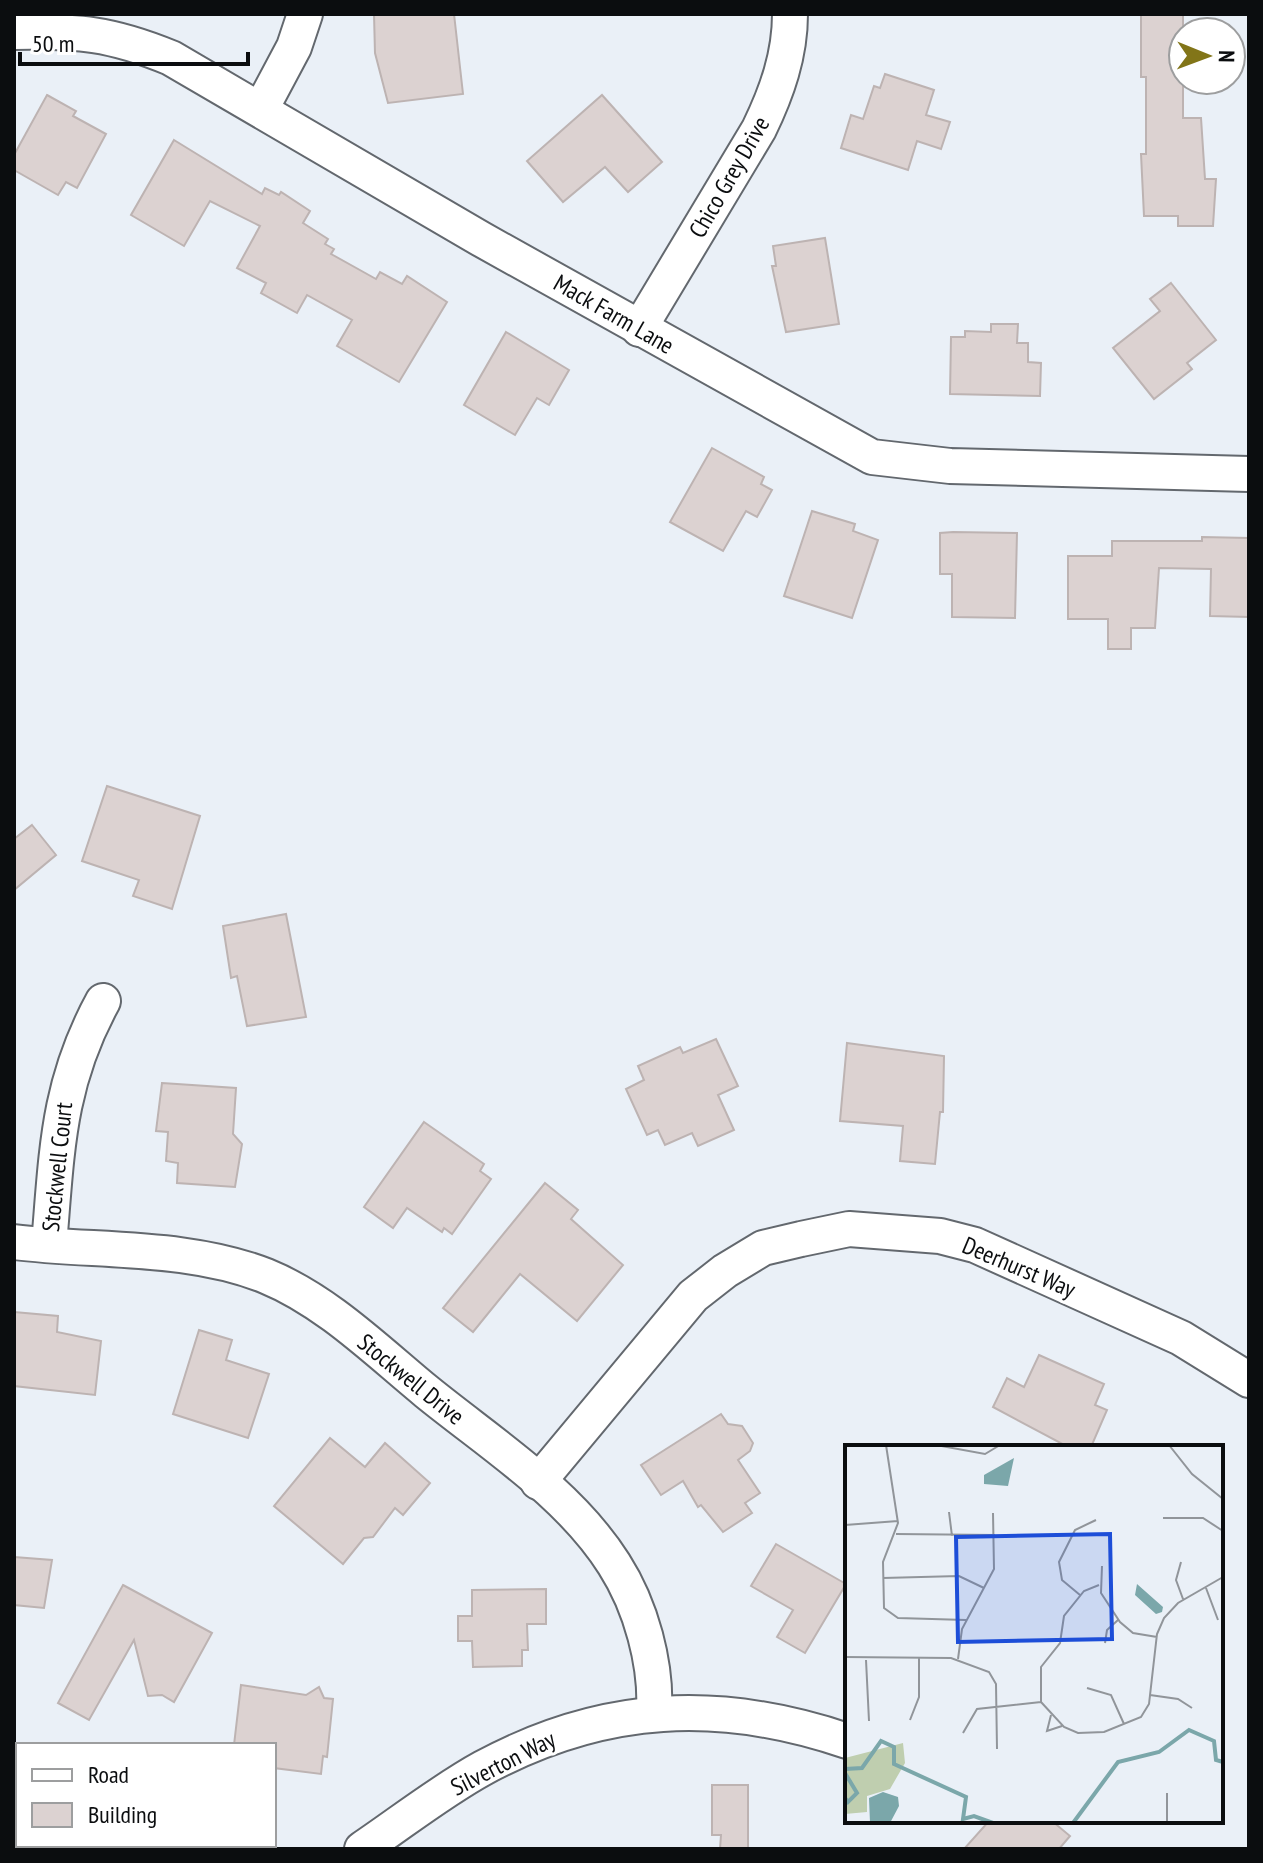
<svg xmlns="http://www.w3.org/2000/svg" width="1263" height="1863" viewBox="0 0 1263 1863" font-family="'PT Sans Narrow',sans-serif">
<rect width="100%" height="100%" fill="#eaf0f7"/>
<!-- building -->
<g fill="#dcd2d1" stroke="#bdb3b2" stroke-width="2">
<path d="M374,14H454L463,94L388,103L375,53Z"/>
<path d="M1141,14H1183V118H1201L1205,179H1216L1213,226H1178V216H1144L1141,154H1146V77H1141Z"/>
<path d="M885,74L934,90L926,115L950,122L941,149L917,141L908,170L841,148L851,115L863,119L874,86L880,88Z"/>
<path d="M47,95L76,111L73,116L106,134L77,188L66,182L58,195L14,170V155Z"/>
<path d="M602,95L662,162L628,192L605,167L563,202L527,161Z"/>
<path d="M174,140L262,194L265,188L279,195L281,192L310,211L303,223L328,239L325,244L334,249L331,254L376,279L380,272L402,284L407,276L447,302L399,382L337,346L352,320L307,295L297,313L261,293L266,283L237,268L260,226L210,201L184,246L131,215Z"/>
<path d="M825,238L839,324L786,332L772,266H776L773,246Z"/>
<path d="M1171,283L1216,340L1187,363L1192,369L1154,399L1113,348L1160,311L1150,299Z"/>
<path d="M991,324H1018L1017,343H1028V362L1041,363L1040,396L950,394L951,337H965V331L991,332Z"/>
<path d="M506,332L569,370L549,405L537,398L515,435L464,405Z"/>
<path d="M712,448L764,477L761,484L772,490L757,517L746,511L723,551L670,522Z"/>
<path d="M812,511L855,524L853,531L878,540L852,618L784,596Z"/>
<path d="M953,532L1017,533L1015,618L952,617V574H940V533Z"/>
<path d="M1202,537L1249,538V617L1210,616L1211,569L1159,568L1155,628H1131V649H1108V619H1068V556H1112V541H1202Z"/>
<path d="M107,786L200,816L172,909L133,896L139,880L82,861Z"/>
<path d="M32,825L56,855L14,890V839Z"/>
<path d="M286,914L306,1017L247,1026L237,976L231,978L223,926Z"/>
<path d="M716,1039L738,1086L718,1095L734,1130L698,1146L692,1133L665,1145L658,1130L647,1135L626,1089L644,1080L638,1066L680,1047L683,1053Z"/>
<path d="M847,1043L944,1056L943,1112H940L935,1164L900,1161L903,1126L840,1121Z"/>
<path d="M162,1083L236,1088L233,1134L242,1144L235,1187L177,1183L178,1163L166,1161L168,1132L156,1131Z"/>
<path d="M424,1122L484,1164L480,1171L491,1179L452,1234L444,1228L442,1232L407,1208L393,1228L364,1207Z"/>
<path d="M545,1183L578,1210L571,1219L623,1265L577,1321L520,1274L473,1332L443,1308Z"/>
<path d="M14,1312L58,1316L57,1332L101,1341L95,1395L14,1386Z"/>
<path d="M199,1330L232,1340L226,1360L269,1374L248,1438L173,1414Z"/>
<path d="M1039,1355L1104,1384L1095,1405L1107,1410L1091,1447H1068L993,1407L1007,1378L1024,1387Z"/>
<path d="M721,1414L728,1424L742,1426L753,1443L750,1451L738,1460L760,1493L745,1503L752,1513L723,1532L701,1505L698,1507L683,1481L661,1495L641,1465Z"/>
<path d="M330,1438L365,1467L385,1443L430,1483L403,1515L395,1508L373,1537L364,1538L343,1564L274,1506Z"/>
<path d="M776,1544L846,1584L805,1653L777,1637L793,1610L751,1586Z"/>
<path d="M14,1557L52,1560L44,1608L14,1605Z"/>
<path d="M123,1585L212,1633L174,1702L162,1695L148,1696L134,1640L89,1720L58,1703Z"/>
<path d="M546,1589V1624H527L528,1650H522V1666L473,1667L472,1641H458V1616H472V1590Z"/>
<path d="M241,1685L306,1695L319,1687L324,1698L333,1699L327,1757L323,1756L321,1774L274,1768V1745H234Z"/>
<path d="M712,1785H748V1849H720L721,1835H712Z"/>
<path d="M989,1821H1052L1070,1836L1059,1849H964Z"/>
</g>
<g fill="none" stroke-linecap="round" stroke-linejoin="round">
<defs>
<g id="minor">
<path d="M14,32C79,31 110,33 171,58L481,239L872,457L950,466L1249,474"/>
<path d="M261,109L294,47L305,14"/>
<path d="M639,329L759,129C777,92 790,55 790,14"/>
<path d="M14,1242C96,1252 188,1245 266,1276C327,1301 377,1351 427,1392C491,1444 569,1493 614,1564C641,1606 657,1664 654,1714"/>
<path d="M49,1245C57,1152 57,1085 103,1001"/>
<path d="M538,1482L693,1296L725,1271L763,1248L801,1239L849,1229L940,1236L975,1245L1181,1338L1249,1380"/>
<path d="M14,1773H18"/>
<path d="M165,1845L169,1849"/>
<path d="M362,1849C402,1822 441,1791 483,1768C603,1703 720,1698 847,1741"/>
</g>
</defs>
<!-- minor casing -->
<use href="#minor" stroke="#63686e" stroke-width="38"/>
<!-- minor -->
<use href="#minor" stroke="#fff" stroke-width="34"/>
</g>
<g text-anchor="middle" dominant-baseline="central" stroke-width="6" stroke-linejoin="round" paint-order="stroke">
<!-- street labels -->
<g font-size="24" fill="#0b0d0f" stroke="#fff">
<text transform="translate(729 177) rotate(-60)">Chico Grey Drive</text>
<text transform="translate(614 314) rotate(30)">Mack Farm Lane</text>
<text transform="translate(57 1167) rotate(-84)">Stockwell Court</text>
<text transform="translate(1019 1267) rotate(23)">Deerhurst Way</text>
<text transform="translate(411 1379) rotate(39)">Stockwell Drive</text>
<text transform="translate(503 1763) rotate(-27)">Silverton Way</text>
</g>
</g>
<!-- overview -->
<g transform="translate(845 1445)">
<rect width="378" height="378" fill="#eaf0f7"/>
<path d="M58,298L60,318L45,344L22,351V367L0,369V313Z" fill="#bfceaf"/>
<path d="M169,13L163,41L139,39V30ZM292,139L318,162L317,167L311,169L290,150ZM38,347L53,352L54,361L45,378H25L24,353Z" fill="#7ba7aa"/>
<path fill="none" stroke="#7ba7aa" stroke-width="4" d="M0,324L17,323L36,296L49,302V319L121,352L118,374L129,371L148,378M0,328L12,348L3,357L0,353M228,378L273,317L314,307L344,285L369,296L371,315L378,317"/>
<path fill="none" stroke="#91959a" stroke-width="2" d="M41,0L53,78L38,117L39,163L53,173L121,175M91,0L140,9L155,0M324,0L347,29L378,54M104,67L107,91M318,73H358L378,86M0,80L53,76M51,89L150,90M336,117L331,135L338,154M257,121L256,148L275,177L288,188L312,192M38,133L114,131L139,143M361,143L373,175M235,150L217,135L214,117L230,85L251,75M260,198L262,185L273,175M0,212L106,213L144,227L151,239L152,304M113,214L117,184L149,124L148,68M21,215L24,276M242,243L266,250L279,279M305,250L333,254L347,263M196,257L219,282L233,288L259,287L296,272L304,259L312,189L319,173L333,158L378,132M196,257V222L215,198L219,171L239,146L254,140M206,270L202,286L217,281M65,275L74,252V213M118,288L132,264L196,257M322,348V378"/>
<path fill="#1d4ed8" fill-opacity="0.15" stroke="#1d4ed8" stroke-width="4" d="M265,89L267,194L113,197L111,92Z"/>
<rect width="378" height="378" fill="none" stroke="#0b0d0f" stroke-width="4"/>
</g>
<!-- border -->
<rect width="1263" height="1863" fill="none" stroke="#0b0d0f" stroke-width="32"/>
<!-- legend -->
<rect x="16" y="1743" width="260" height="104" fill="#ffffff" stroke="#9d9e9f" stroke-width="2"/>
<rect x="32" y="1769" width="40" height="12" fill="#ffffff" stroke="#9d9e9f" stroke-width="2"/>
<text x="88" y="1783" font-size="24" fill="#0b0d0f">Road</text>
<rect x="32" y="1803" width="40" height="24" fill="#dcd2d1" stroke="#9d9e9f" stroke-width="2"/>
<text x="88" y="1823" font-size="24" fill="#0b0d0f">Building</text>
<!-- north arrow -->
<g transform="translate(1207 56) rotate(91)"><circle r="38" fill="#ffffff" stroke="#9d9e9f" stroke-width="2"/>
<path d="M0-6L14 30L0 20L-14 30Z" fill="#827518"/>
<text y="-12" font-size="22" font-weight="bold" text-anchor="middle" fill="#0b0d0f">N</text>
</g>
<!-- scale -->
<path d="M20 52v12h228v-12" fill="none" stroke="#0b0d0f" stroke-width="4"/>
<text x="32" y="52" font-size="24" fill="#0b0d0f" stroke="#ffffff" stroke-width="6" paint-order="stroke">50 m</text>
</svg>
